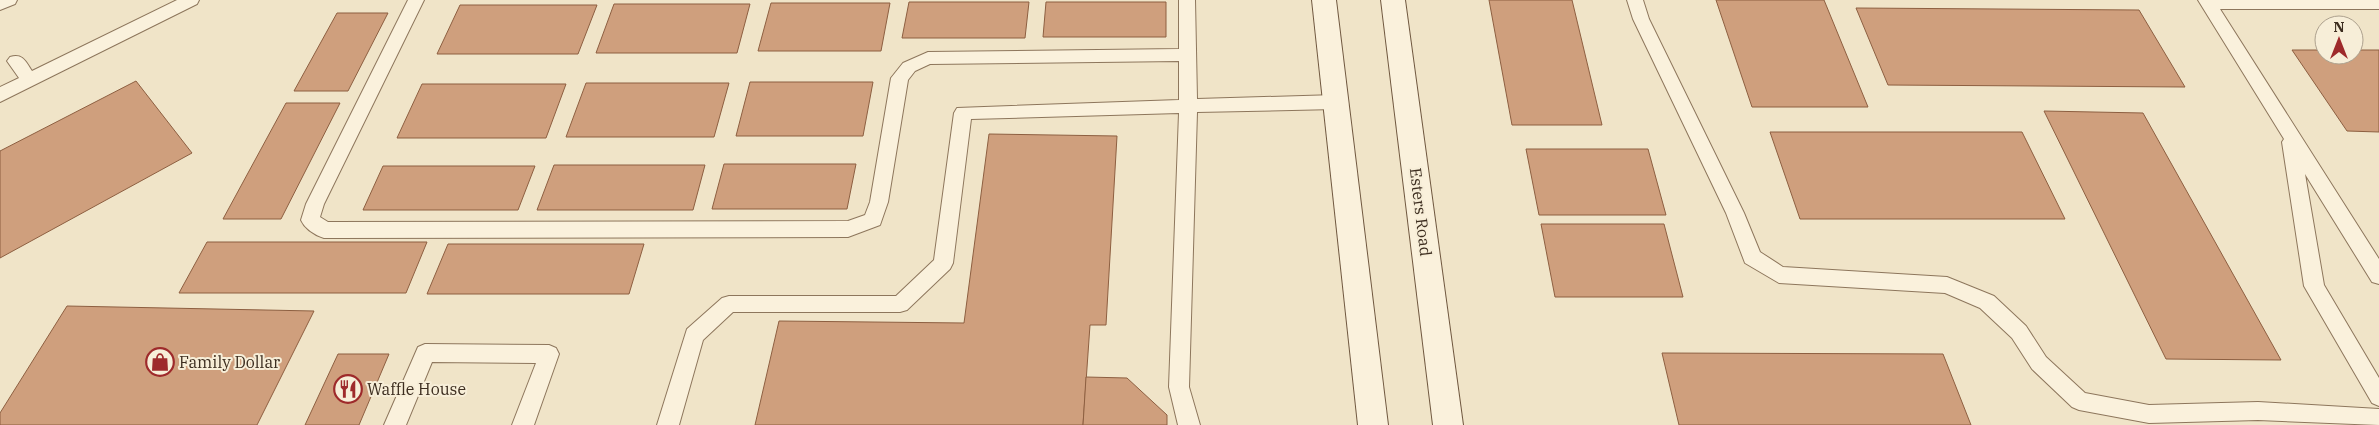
<svg xmlns="http://www.w3.org/2000/svg" width="2379" height="425" viewBox="0 0 2379 425" font-family="'IBM Plex Serif',serif">
<rect width="100%" height="100%" fill="#f0e4c8"/>
<!-- building -->
<g fill="#cf9f7d" stroke="#8d5f41">
<path d="M1489,0H1572L1602,125H1512Z"/>
<path d="M1716,0H1824L1868,107H1752Z"/>
<path d="M909,2H1029L1025,38H902Z"/>
<path d="M1046,2H1166V37H1043Z"/>
<path d="M771,3H890L881,51H758Z"/>
<path d="M614,4H750L737,53H596Z"/>
<path d="M460,5H597L578,54H437Z"/>
<path d="M1856,8L2139,10L2185,87L1888,85Z"/>
<path d="M337,13H388L348,91H294Z"/>
<path d="M2292,50H2324V55H2354V50H2379V132L2347,131Z"/>
<path d="M136,81L192,153L0,258V151Z"/>
<path d="M750,82H873L863,136H736Z"/>
<path d="M586,83H729L714,137H566Z"/>
<path d="M422,84H566L546,138H397Z"/>
<path d="M286,103H340L281,219H223Z"/>
<path d="M2044,111L2143,113L2281,360L2166,359Z"/>
<path d="M1770,132H2022L2065,219H1800Z"/>
<path d="M989,134L1117,136L1106,325H1090L1083,425H755L779,321L964,323Z"/>
<path d="M1526,149H1648L1666,215H1539Z"/>
<path d="M724,164H856L847,209H712Z"/>
<path d="M554,165H705L693,210H537Z"/>
<path d="M383,166H535L518,210H363Z"/>
<path d="M1541,224H1664L1683,297H1555Z"/>
<path d="M207,242H427L406,293H179Z"/>
<path d="M448,244H644L629,294H427Z"/>
<path d="M67,306L314,311L257,425H0V413Z"/>
<path d="M1662,353L1943,354L1971,425H1679Z"/>
<path d="M338,354H389L359,425H305Z"/>
<path d="M1086,377L1127,378L1167,415V425H1083Z"/>
</g>
<g fill="none" stroke-linecap="round" stroke-linejoin="round">
<defs>
<g id="lane">
<path d="M0,0H17L15,4L0,10Z"/>
<path d="M177,0H199L197,4L0,102V87L19,78L7,61L10,57C23,53 26,62 32,71Z"/>
<path d="M408,0H424L324,204L320,217L328,222L848,221L865,215L870,202L891,78L903,63L928,52L1179,49V0H1195L1197,99L1336,95L1342,97L1345,102L1342,107L1336,109L1197,112L1189,387L1200,425H1178L1169,387L1179,113L971,119L953,263L950,269L907,310L900,312H733L703,340L679,425H657L687,329L722,298L729,296H896L934,260L954,113L957,108L1179,100V61L930,64L915,71L908,80L888,202L880,225L848,237L324,238C315,235 305,229 301,220L306,204Z"/>
<path d="M1627,0H1643L1649,19L1744,213L1760,252L1783,267L1947,277L1994,296L2026,326L2046,357L2085,393L2149,405L2258,402L2379,409V425L2258,420L2149,423L2079,410L2072,407L2032,369L2012,338L1980,308L1945,293L1779,283L1745,263L1726,213L1633,19Z"/>
<path d="M2198,0H2379V9H2220L2379,259V284L2372,282L2305,174L2324,285L2379,378V406L2372,403L2304,286L2282,142L2284,139Z"/>
<path d="M425,344L549,345L556,348L559,354L534,425H512L536,363L432,362L406,425H384L418,347Z"/>
</g>
<g id="secondary">
<path d="M1312,0H1336L1388,425H1358Z"/>
<path d="M1381,0H1405L1463,425H1433Z"/>
</g>
</defs>
<!-- lane casing -->
<use href="#lane" stroke="#8d765c" stroke-width="2"/>
<!-- secondary casing -->
<use href="#secondary" stroke="#6f573f" stroke-width="2"/>
<!-- lane -->
<use href="#lane" fill="#faf1dc" fill-rule="evenodd"/>
<!-- secondary -->
<use href="#secondary" fill="#faf1dc" fill-rule="evenodd"/>
</g>
<!-- icons -->
<defs>
<symbol id="shop-ring" viewBox="-11 -11 22 22"><circle r="9.5" fill="#f7eed8" stroke="#9e2a2b" stroke-width="1.5"/><path d="M-5-2.5h2.3a2.7 3.5 0 0 1 5.4 0H5L5.5 6h-11ZM-1.5-2.5h3a1.5 2.3 0 0 0-3 0Z" fill="#9e2a2b"/></symbol>
<symbol id="restaurant-ring" viewBox="-11 -11 22 22"><circle r="9.5" fill="#f7eed8" stroke="#9e2a2b" stroke-width="1.5"/><path d="M-5-6h1v4h1v-4h1v4h1v-4h1v5L-1.5 .5V6h-2V.5L-5-1ZM5-6V6H3V1.5H1.5Q1.5-4 5-6Z" fill="#9e2a2b"/></symbol>
</defs>
<g fill-rule="evenodd">
<use href="#shop-ring" x="144" y="346" width="32" height="32"/>
<use href="#restaurant-ring" x="332" y="373" width="32" height="32"/>
</g>
<g text-anchor="middle" dominant-baseline="central" stroke-width="4" stroke-linejoin="round" paint-order="stroke">
<!-- street labels -->
<g font-size="16" fill="#3d2e20" stroke="#f7eed8">
<text transform="translate(1421 212) rotate(83)">Esters Road</text>
</g>
<!-- poi labels -->
<g font-size="16" fill="#3d2e20" stroke="#f7eed8" text-anchor="start">
<text x="179" y="362">Family Dollar</text>
<text x="367" y="389">Waffle House</text>
</g>
</g>
<!-- north arrow -->
<g transform="translate(2339 40)"><circle r="24" fill="#f7eed8" stroke="#ada18e"/>
<path d="M0-4L9 19L0 12L-9 19Z" fill="#9e2a2b"/>
<text y="-8" font-size="14" font-weight="bold" text-anchor="middle" fill="#3d2e20">N</text>
</g>
</svg>
